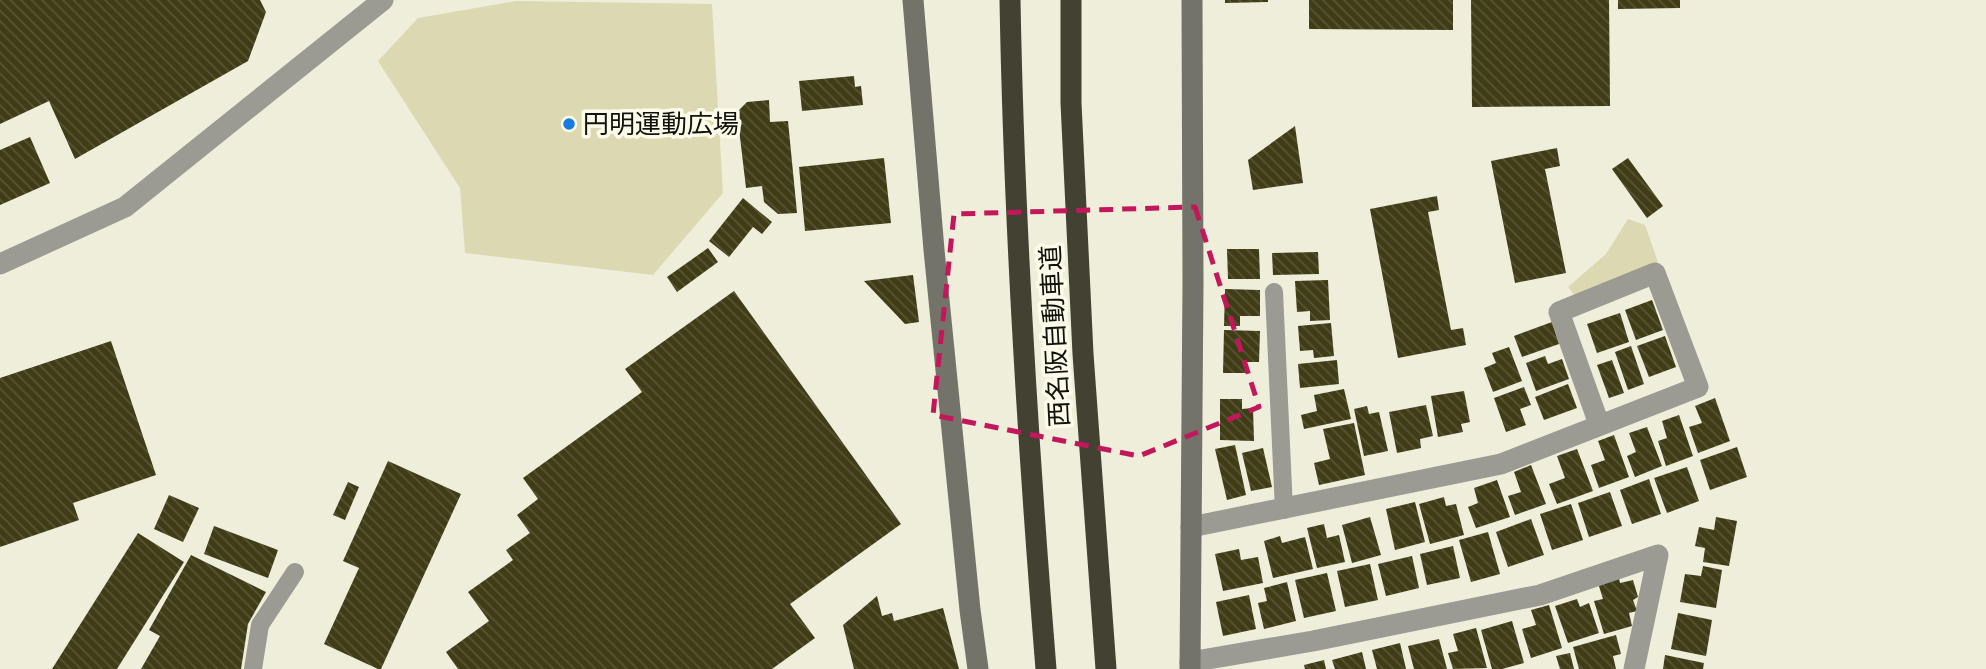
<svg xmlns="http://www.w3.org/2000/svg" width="1986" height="669" viewBox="0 0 1986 669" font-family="Figtree,'Noto Sans JP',sans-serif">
<defs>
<pattern id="building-back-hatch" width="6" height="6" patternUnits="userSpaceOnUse" patternTransform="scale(1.75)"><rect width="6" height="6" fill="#3f3c16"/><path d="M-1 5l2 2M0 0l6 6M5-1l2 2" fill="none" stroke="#575536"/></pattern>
</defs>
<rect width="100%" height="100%" fill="#eeeedb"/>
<!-- green -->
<g fill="#dcd9b2">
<path d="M516,1L712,4L723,193L653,275L465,253L460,188L378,61L418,18Z"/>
<path d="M1628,219L1645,225L1658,262L1574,295L1568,287L1606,254Z"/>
</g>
<!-- building -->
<g fill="url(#building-back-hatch)">
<path d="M0,0H260L266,12L248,61L75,159L49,101L0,124Z"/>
<path d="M1225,0H1268V2L1225,3Z"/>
<path d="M1309,0H1453V30L1309,29Z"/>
<path d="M1471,0H1609L1610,106L1472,107Z"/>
<path d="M1618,0H1680V8L1618,9Z"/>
<path d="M854,76L855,87L861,86L863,105L802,111L799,81Z"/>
<path d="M769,100L770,122L788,121L797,213L778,214L764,202L762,186L746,188L737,112L747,102Z"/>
<path d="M1295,126L1303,183L1253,190L1248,160Z"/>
<path d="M30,137L50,183L0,205V150Z"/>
<path d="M1557,148L1560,166L1545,169L1566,273L1515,283L1491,161Z"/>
<path d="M884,158L891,223L805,231L799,167Z"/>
<path d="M1628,158L1663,206L1647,218L1612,169Z"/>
<path d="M1437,196L1439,210L1428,212L1451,330L1463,328L1466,345L1398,358L1370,209Z"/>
<path d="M743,198L772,222L762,234L753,227L729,257L709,241Z"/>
<path d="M708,248L718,262L677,292L667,277Z"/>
<path d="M1227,249H1259L1260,279H1228Z"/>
<path d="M1318,252L1319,274L1273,275L1272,253Z"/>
<path d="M913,275L919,322L905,324L864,281Z"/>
<path d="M1328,280L1330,320L1310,321V311L1297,312L1295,281Z"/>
<path d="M1225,289L1260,290V316H1240V326H1224Z"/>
<path d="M734,291L901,524L790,604L815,638L772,669H458L446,652L489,621L468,592L513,560L506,550L530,533L517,515L538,499L523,478L642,392L625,369Z"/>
<path d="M1652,300L1663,330L1636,340L1625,310Z"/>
<path d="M1620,313L1629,342L1597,353L1587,324Z"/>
<path d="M1552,322L1559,344L1522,357L1514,336Z"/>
<path d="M1331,323L1334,356L1314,358L1313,350L1300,351L1298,326Z"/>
<path d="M1224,330L1260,331L1259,362H1246V373H1223Z"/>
<path d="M1665,336L1676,367L1649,377L1637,346Z"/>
<path d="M111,341L156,475L73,503L79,520L0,547V378Z"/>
<path d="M1631,346L1644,384L1628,390L1615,352Z"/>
<path d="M1509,347L1522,381L1493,392L1484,368L1496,363L1492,353Z"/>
<path d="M1545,356L1548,364L1562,359L1569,379L1536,391L1526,363Z"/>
<path d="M1337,360L1339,384L1300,388L1298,364Z"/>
<path d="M1612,360L1624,393L1609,398L1597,365Z"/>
<path d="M1568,384L1577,408L1544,420L1535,397Z"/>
<path d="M1524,387L1531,405L1520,409L1526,425L1506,432L1494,398Z"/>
<path d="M1344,389L1351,419L1304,429L1301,415L1317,411L1314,395Z"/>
<path d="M1464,391L1470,422L1461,424L1463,432L1438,437L1431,396Z"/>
<path d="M1715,398L1730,441L1698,453L1689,427L1702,423L1695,406Z"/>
<path d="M1220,399H1242V409L1253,408L1254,441L1220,440Z"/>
<path d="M1426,405L1433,436L1420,439L1421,448L1397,453L1389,412Z"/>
<path d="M1367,406L1369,414L1379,412L1388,451L1364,456L1354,409Z"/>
<path d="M1679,415L1693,456L1666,466L1658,441L1667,438L1662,421Z"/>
<path d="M1354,423L1365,475L1319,485L1314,463L1330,459L1323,429Z"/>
<path d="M1647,427L1662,466L1635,477L1627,456L1636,452L1629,433Z"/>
<path d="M1614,435L1629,477L1599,488L1591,465L1605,460L1598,441Z"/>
<path d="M1235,445L1246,495L1227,500L1215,449Z"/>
<path d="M1737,447L1747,477L1710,490L1700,460Z"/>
<path d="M1263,448L1272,487L1251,491L1242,453Z"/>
<path d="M1577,449L1593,491L1557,504L1549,484L1565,478L1557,456Z"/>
<path d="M388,461L461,494L381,669H378L324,644L359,568L343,561Z"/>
<path d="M1531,465L1546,504L1515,515L1508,496L1521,492L1514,472Z"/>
<path d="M1687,467L1699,501L1667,513L1654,478Z"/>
<path d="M1649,479L1661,514L1632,524L1620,490Z"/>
<path d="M1497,480L1510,517L1476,528L1468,507L1478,503L1474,488Z"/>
<path d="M348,482L359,487L345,520L333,515Z"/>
<path d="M1610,492L1622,526L1589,537L1578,503Z"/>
<path d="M169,495L199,508L183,542L154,529Z"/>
<path d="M1444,497L1446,506L1456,504L1464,535L1430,544L1419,504Z"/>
<path d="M1415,502L1425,542L1395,550L1386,509Z"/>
<path d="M1571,504L1583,540L1552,550L1540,514Z"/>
<path d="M1370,517L1381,555L1352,563L1342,525Z"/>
<path d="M1716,517L1737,521L1729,566L1703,562L1705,548L1695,546L1699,527L1714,530Z"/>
<path d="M1531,519L1544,555L1508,567L1496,532Z"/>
<path d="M1324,524L1327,538L1339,535L1345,562L1317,568L1307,528Z"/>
<path d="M214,526L278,550L268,578L204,554Z"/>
<path d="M1488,532L1500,574L1471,582L1459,540Z"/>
<path d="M138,533L184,562L117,669H52Z"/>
<path d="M1280,536L1282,543L1305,537L1313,569L1273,578L1264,541Z"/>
<path d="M1453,546L1460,578L1427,585L1420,554Z"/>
<path d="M1239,549L1241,560L1258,557L1263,583L1223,591L1215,554Z"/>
<path d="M191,555L266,592L248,624L241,669H141L160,636L149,630Z"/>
<path d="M1412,556L1419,588L1386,596L1378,564Z"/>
<path d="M1370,564L1378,600L1345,607L1337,571Z"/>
<path d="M1703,566L1722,570L1716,608L1680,602L1685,574L1701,576Z"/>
<path d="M1327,573L1336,611L1304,618L1295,580Z"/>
<path d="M1619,578L1620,583L1633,580L1638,597L1633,600L1637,611L1629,613L1632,626L1604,634L1594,601L1603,599L1598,583Z"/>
<path d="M1287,582L1296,621L1264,629L1258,603L1267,601L1264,588Z"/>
<path d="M1249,595L1256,629L1223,636L1216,602Z"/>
<path d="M877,596L882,616L892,613L894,621L943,608L959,669H854L843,625Z"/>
<path d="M1577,599L1580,607L1589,603L1599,633L1568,643L1555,606Z"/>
<path d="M1549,605L1562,648L1531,658L1522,629L1536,625L1531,610Z"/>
<path d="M1678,613L1712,620L1706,656L1671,649Z"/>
<path d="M1512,621L1524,663L1502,669H1492L1481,630Z"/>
<path d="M1476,628L1487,668L1453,669L1448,653L1458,651L1453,634Z"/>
<path d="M1616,635L1621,654L1613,656L1616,669H1579L1573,647Z"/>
<path d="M1439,639L1447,669H1414L1408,646Z"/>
<path d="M1400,643L1406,669H1377L1372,650Z"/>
<path d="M1362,652L1366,669H1335L1332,660Z"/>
<path d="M1570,653L1574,669H1560L1556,656Z"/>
<path d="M1665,655L1704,663L1703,669H1663Z"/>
<path d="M1324,660L1326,669H1305L1304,665Z"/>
</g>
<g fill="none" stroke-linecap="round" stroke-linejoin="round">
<!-- lane -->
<g stroke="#9b9a93" stroke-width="18">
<path d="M1274,292L1284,510"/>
<path d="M253,669L260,625L295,572"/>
</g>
<!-- street -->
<g stroke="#9b9a93" stroke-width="21">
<path d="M0,264L125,207L383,0"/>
<path d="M1191,527L1501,464L1698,387L1655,273L1559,312L1599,424"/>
<path d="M1190,662L1313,641L1540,595L1658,555L1634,669"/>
</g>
<!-- secondary -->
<g stroke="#747369" stroke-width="21">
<path d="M913,0L934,250L970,610L978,669"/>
<path d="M1190,669L1193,284L1192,0"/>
</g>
<!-- highway -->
<g stroke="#424132" stroke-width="21">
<path d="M1010,0C1014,223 1028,447 1046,669"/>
<path d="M1071,0V103L1083,354L1106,669"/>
</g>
</g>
<!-- marked area -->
<path fill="none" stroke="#c2185b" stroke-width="5" stroke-dasharray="14 9" stroke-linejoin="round" d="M1195,207L1259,407L1139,456L933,415L954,214Z"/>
<!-- markers -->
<circle fill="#187be3" stroke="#fcfbe9" stroke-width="2.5" cx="569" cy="124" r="7"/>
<g text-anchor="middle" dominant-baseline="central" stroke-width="7" stroke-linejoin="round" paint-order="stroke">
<!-- poi labels -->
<g font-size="26" fill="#12120c" stroke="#fcfbe9" text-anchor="start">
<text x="583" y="124">円明運動広場</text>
</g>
<!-- street labels -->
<g font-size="26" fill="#12120c" stroke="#fcfbe9">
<text transform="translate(1055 336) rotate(-93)">西名阪自動車道</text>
</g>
</g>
</svg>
